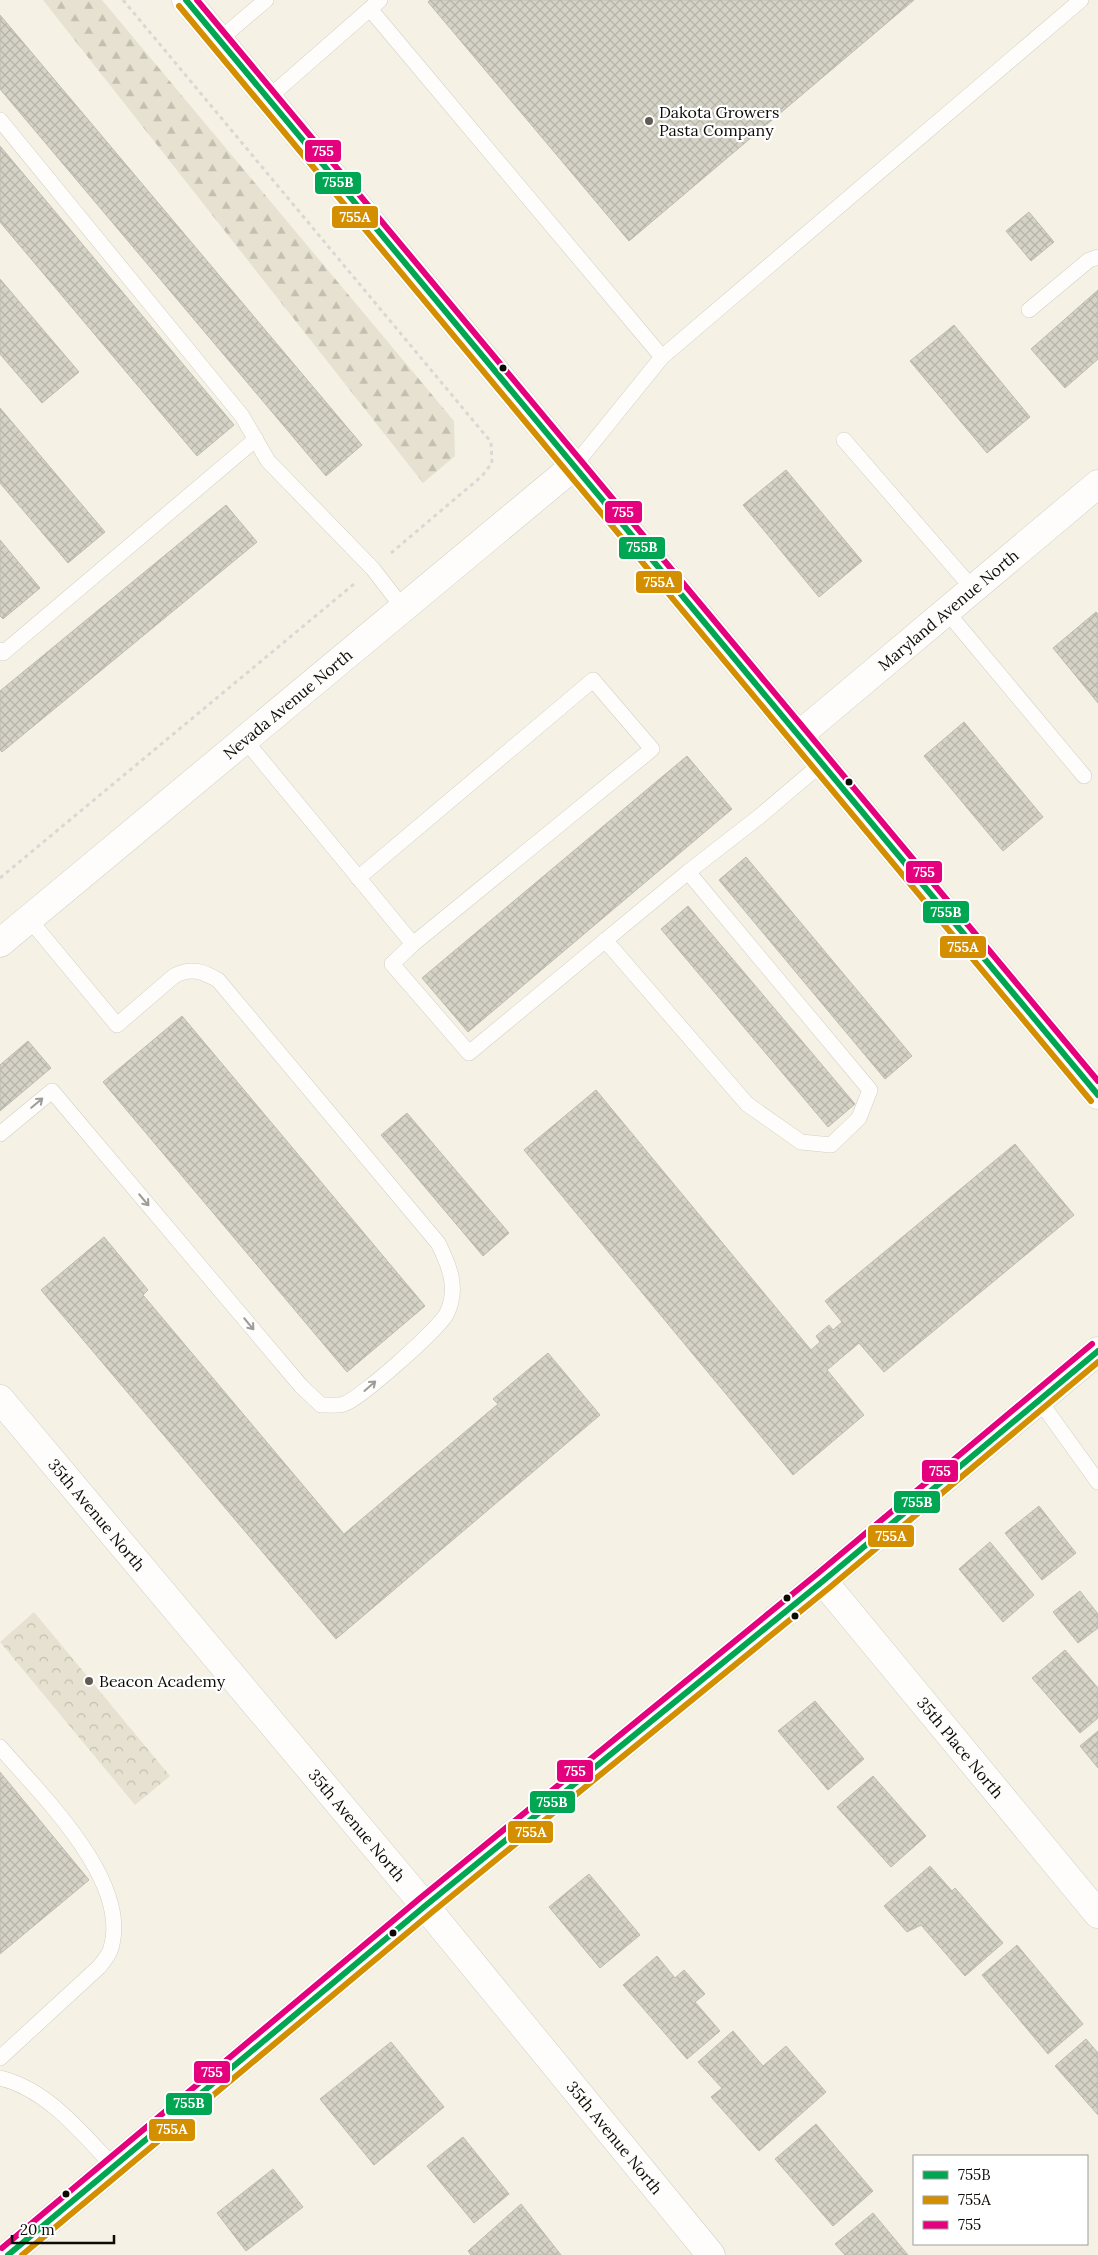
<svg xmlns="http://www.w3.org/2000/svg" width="1098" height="2255" viewBox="0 0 1098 2255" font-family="Lora,serif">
<defs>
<pattern id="forest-firs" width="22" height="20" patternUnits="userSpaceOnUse" patternTransform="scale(1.25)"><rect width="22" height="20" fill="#e6e1d0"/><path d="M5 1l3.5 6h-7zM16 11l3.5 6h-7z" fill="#c4c0b1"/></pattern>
<pattern id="park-crowns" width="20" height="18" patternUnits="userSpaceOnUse" patternTransform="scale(1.25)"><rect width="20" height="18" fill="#e6e1d0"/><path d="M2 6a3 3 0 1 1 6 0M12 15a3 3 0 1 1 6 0" fill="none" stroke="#c4c0b1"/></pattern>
<pattern id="building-cross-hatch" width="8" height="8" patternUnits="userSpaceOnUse" patternTransform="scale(1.25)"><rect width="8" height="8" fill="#d5d2c6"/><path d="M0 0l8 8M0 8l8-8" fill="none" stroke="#b6b3a9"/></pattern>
</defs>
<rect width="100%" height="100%" fill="#f5f2e5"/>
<!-- forest -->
<path fill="url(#forest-firs)" d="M43,0H102L454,421L455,456L423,483Z"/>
<!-- park -->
<path fill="url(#park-crowns)" d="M34,1612L170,1776L135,1805L0,1642Z"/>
<!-- building -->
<g fill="url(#building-cross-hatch)" stroke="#bebcb2">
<path d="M430,0H914L629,241L428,2Z"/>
<path d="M0,15L362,445L326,476L0,89Z"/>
<path d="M0,146L234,425L197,456L0,222Z"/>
<path d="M1029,212L1054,242L1031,261L1006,231Z"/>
<path d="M0,279L79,372L42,403L0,354Z"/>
<path d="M1098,290V359L1065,388L1031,349Z"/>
<path d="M954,325L1030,417L987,453L910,361Z"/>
<path d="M0,408L105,532L68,563L0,483Z"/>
<path d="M786,470L862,561L819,597L743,505Z"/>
<path d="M226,505L257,542L2,752L0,750V691Z"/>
<path d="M0,540L40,588L3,619L0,616Z"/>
<path d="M1096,612L1098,614V703L1053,648Z"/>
<path d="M964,722L1043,817L1003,851L924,756Z"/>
<path d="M687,756L732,809L468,1032L422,978Z"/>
<path d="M746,857L912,1056L885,1079L719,880Z"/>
<path d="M688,906L855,1104L828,1127L661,929Z"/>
<path d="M182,1016L425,1306L347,1372L103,1082Z"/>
<path d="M28,1041L51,1068L0,1111V1065Z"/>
<path d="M596,1090L811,1350L820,1342L816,1336L829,1325L833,1330L842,1322L825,1301L1015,1144L1074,1215L884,1372L859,1343L827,1370L864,1415L793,1475L524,1150Z"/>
<path d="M407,1113L509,1233L483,1256L381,1135Z"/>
<path d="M104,1237L148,1290L143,1295L344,1534L498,1404L493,1399L548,1353L600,1415L336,1639L41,1290Z"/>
<path d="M1039,1506L1076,1553L1042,1580L1005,1533Z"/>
<path d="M990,1542L1034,1595L1003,1622L959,1569Z"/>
<path d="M1080,1591L1098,1614V1628L1078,1643L1053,1612Z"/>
<path d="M1065,1650L1098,1688V1718L1080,1733L1032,1678Z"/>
<path d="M815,1701L864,1759L828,1790L778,1731Z"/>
<path d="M1098,1731V1768L1080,1746Z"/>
<path d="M0,1772L89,1880L0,1954Z"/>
<path d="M873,1776L926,1836L891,1867L837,1807Z"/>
<path d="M930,1866L952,1891L955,1888L1003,1943L965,1976L921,1925L907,1932L884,1906Z"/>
<path d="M589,1874L640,1935L600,1968L549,1907Z"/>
<path d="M1017,1945L1083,2024L1048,2054L982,1975Z"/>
<path d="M657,1956L675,1978L684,1970L705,1994L695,2002L720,2031L687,2059L623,1985Z"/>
<path d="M733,2031L763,2066L786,2046L826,2092L759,2151L711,2097L722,2088L698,2062Z"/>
<path d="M1086,2039L1098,2053V2115L1055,2066Z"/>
<path d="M391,2042L444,2107L374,2165L320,2099Z"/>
<path d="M816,2124L873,2191L833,2226L775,2159Z"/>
<path d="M463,2137L509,2194L474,2223L427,2166Z"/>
<path d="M273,2169L303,2207L246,2251L217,2213Z"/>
<path d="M521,2204L561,2255H471L468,2251Z"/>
<path d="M873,2213L908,2255H845L835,2244Z"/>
</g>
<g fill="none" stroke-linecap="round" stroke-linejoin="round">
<defs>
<g id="service">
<path d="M370,9L662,357L574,466"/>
<path d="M219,40L266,0"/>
<path d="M268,98L380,0"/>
<path d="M0,120L242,416L268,461L373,569L403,608"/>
<path d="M1029,310L1089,260L1098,257"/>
<path d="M662,357L1081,0"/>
<path d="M844,440L973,589"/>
<path d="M947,612L1084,776"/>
<path d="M0,650L3,653L256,439"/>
<path d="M245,740L413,944L392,964L469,1053L688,872L760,816L821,764"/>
<path d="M358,878L593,680L652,749L413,944"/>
<path d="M605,940L747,1104L801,1142L831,1145L859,1118L870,1090L688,872"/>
<path d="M0,1134L52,1091L301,1386L321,1405C328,1405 338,1406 344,1404C360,1399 440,1328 447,1313C459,1288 449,1265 438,1243L218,980C202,971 191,967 174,976L117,1025L29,919"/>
<path d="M1039,1400L1098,1482"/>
<path d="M0,1747C40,1794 134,1883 110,1951C108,1956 103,1962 99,1967L0,2058"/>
<path d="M0,2078C47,2089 82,2133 114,2167"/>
</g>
<g id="minor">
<path id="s1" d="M798,736L1098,484"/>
<path id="s2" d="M0,943L574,466"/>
<path id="s3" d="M0,1399L425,1906L711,2255"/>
<path id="s4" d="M823,1581L1098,1914"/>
<path d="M8,2255L425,1906L823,1581L1098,1351"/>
</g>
<path id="tertiary" d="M186,0L1098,1095"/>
</defs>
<!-- service casing -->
<use href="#service" stroke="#d1cfc5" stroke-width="16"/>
<!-- minor casing -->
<use href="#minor" stroke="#d1cfc5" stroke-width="29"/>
<!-- tertiary casing -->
<use href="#tertiary" stroke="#d1cfc5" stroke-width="29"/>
<!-- path -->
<g stroke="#dad8d5" stroke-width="3" stroke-dasharray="4 4" stroke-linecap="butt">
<path d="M123,0L491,442L492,463L482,476L391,553"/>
<path d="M0,878L354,584"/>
</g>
<!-- service -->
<use href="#service" stroke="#fefdfb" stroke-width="15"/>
<!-- minor -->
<use href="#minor" stroke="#fefdfb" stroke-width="28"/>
<!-- tertiary -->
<use href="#tertiary" stroke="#fefdfb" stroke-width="28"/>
<defs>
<g id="bus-1">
<path d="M186,0L1098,1095"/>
<path d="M8,2255L425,1906L823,1581L1098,1351"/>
</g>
<g id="bus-2">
<path d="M179,6L1091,1101"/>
<path d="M22,2255L431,1913L829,1588L1098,1362"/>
</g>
<g id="bus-3">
<path d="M197,0L1098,1081"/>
<path d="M2,2248L419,1899L817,1574L1092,1344"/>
</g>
</defs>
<!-- bus-1 casing -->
<use href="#bus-1" stroke="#fff" stroke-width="10"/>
<!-- bus-2 casing -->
<use href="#bus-2" stroke="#fff" stroke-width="10"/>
<!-- bus-3 casing -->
<use href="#bus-3" stroke="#fff" stroke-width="10"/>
<!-- bus-1 -->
<use href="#bus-1" stroke="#00a651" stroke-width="6"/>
<!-- bus-2 -->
<use href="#bus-2" stroke="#d48f01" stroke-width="6"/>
<!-- bus-3 -->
<use href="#bus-3" stroke="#e5007d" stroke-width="6"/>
</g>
<!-- one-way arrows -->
<defs><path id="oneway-shaft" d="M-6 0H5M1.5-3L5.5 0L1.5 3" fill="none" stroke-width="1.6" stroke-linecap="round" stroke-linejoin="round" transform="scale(1.25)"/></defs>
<g stroke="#9e9c99">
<use href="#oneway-shaft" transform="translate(37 1103) rotate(-40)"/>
<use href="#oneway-shaft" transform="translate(144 1200) rotate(50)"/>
<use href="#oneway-shaft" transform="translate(249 1324) rotate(50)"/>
<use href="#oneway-shaft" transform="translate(370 1386) rotate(-41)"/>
</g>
<!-- markers -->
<g fill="#5e5c53" stroke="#fff" stroke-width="2">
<circle cx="649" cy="121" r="5"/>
<circle cx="89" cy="1681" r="5"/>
</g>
<g fill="#0d0b05" stroke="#fff" stroke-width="2">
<circle cx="503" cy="368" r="4.5"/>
<circle cx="849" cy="782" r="4.5"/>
<circle cx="787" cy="1598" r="4.5"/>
<circle cx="795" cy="1616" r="4.5"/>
<circle cx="393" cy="1933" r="4.5"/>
<circle cx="66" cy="2194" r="4.5"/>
</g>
<g text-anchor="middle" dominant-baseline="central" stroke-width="4.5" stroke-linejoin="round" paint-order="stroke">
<!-- poi labels -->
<g font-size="16" fill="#0d0b05" stroke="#fff" text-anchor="start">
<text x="659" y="112">Dakota Growers<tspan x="659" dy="18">Pasta Company</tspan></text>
<text x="99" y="1681">Beacon Academy</text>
</g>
<!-- street labels -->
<g font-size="16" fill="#0d0b05" stroke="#fff">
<text stroke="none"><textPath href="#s1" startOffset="196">Maryland Avenue North</textPath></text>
<text stroke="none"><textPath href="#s2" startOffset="374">Nevada Avenue North</textPath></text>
<text stroke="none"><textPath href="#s3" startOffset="151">35th Avenue North</textPath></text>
<text stroke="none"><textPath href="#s4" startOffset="216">35th Place North</textPath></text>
<text stroke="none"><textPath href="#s3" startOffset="556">35th Avenue North</textPath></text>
<text stroke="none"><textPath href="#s3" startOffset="961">35th Avenue North</textPath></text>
</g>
</g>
<g stroke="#fff" stroke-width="2">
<rect x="304" y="139" width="38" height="24" rx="5" fill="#e5007d"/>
<rect x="314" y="171" width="48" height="24" rx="5" fill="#00a651"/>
<rect x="331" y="205" width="48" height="24" rx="5" fill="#d48f01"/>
<rect x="604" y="500" width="39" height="24" rx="5" fill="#e5007d"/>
<rect x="618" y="536" width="48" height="24" rx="5" fill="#00a651"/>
<rect x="635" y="570" width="48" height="24" rx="5" fill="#d48f01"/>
<rect x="905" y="860" width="38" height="24" rx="5" fill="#e5007d"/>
<rect x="922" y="900" width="48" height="24" rx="5" fill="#00a651"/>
<rect x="939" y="935" width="48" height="24" rx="5" fill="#d48f01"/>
<rect x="921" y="1459" width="38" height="24" rx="5" fill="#e5007d"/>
<rect x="893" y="1490" width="48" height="24" rx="5" fill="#00a651"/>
<rect x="867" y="1524" width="48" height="24" rx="5" fill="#d48f01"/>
<rect x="556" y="1759" width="38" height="24" rx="5" fill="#e5007d"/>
<rect x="529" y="1790" width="47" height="24" rx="5" fill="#00a651"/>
<rect x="507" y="1820" width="47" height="24" rx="5" fill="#d48f01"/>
<rect x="193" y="2060" width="38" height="24" rx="5" fill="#e5007d"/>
<rect x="165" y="2092" width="48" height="24" rx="5" fill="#00a651"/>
<rect x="148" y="2118" width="48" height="24" rx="5" fill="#d48f01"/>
</g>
<g font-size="14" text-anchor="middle" font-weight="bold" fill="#fff">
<text x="323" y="156">755</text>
<text x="338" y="187">755B</text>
<text x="355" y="222">755A</text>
<text x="623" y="517">755</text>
<text x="642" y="552">755B</text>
<text x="659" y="587">755A</text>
<text x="924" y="877">755</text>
<text x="946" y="917">755B</text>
<text x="963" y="952">755A</text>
<text x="940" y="1476">755</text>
<text x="917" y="1507">755B</text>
<text x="891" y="1541">755A</text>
<text x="575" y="1776">755</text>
<text x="552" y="1807">755B</text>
<text x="531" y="1837">755A</text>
<text x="212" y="2077">755</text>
<text x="189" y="2108">755B</text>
<text x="172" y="2134">755A</text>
</g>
<!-- legend -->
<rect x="913" y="2155" width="175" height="90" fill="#ffffff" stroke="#9e9d9b"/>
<rect x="923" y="2171" width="25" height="8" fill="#00a651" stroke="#9e9d9b"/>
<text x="958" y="2180" font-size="15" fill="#0d0b05">755B</text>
<rect x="923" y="2196" width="25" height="8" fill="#d48f01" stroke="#9e9d9b"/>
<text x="958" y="2205" font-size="15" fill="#0d0b05">755A</text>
<rect x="923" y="2221" width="25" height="8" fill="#e5007d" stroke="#9e9d9b"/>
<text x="958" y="2230" font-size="15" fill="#0d0b05">755</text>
<!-- scale -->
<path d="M12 2235v8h102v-8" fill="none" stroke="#0d0b05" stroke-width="2.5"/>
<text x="20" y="2235" font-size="15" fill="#0d0b05" stroke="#ffffff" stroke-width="4" paint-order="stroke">20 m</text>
</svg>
